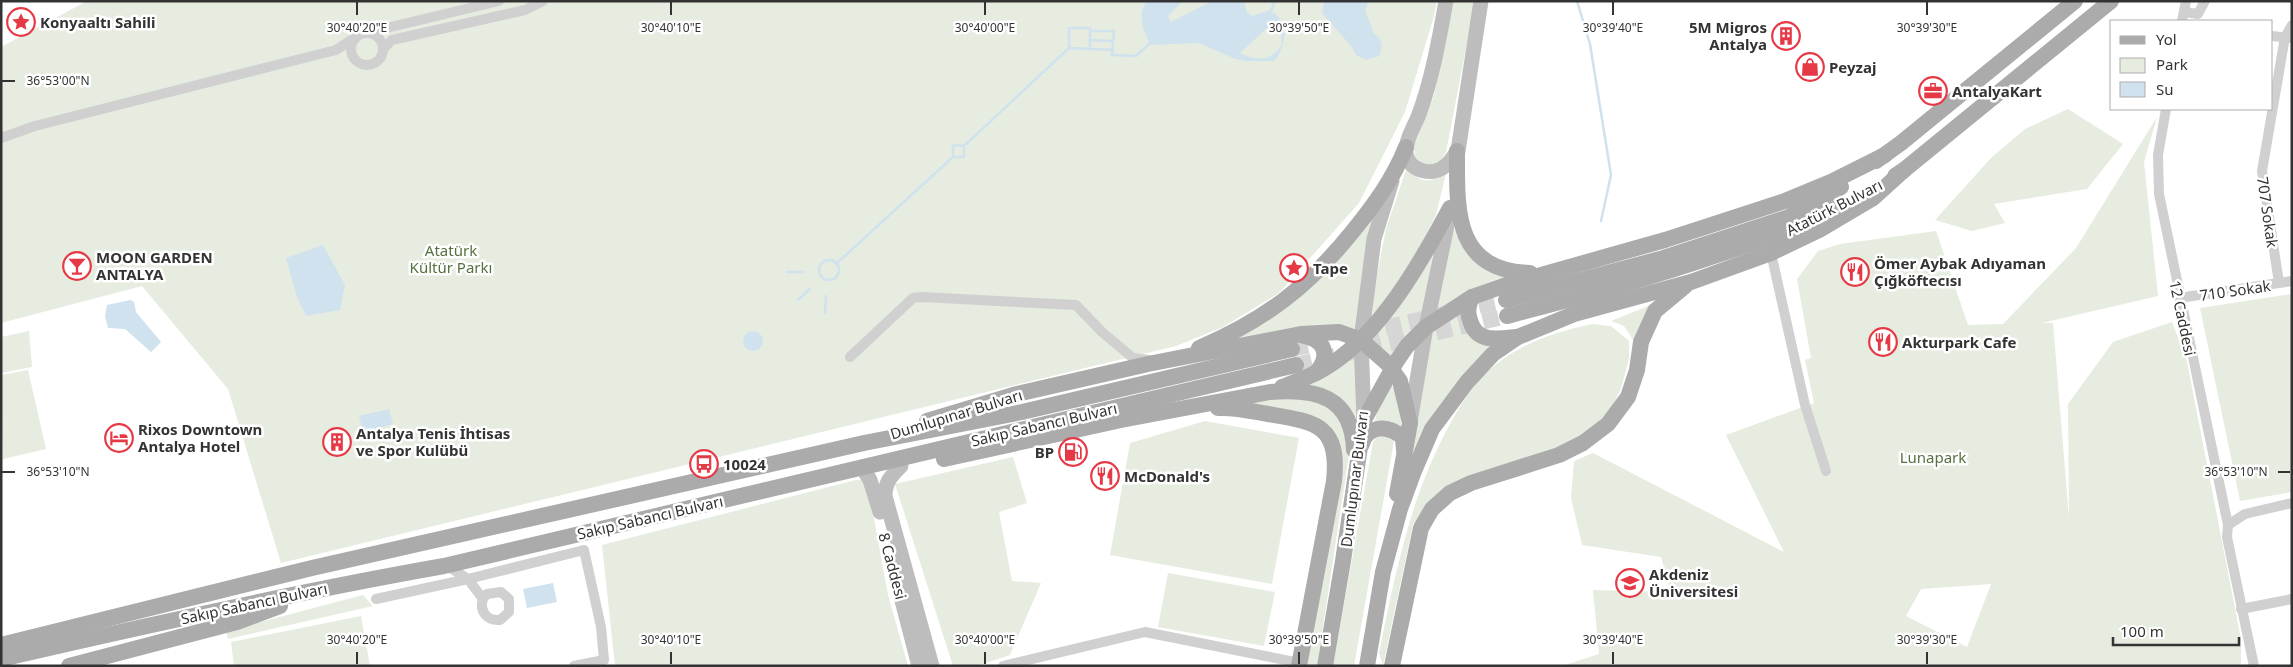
<svg xmlns="http://www.w3.org/2000/svg" width="2293" height="667" viewBox="0 0 2293 667" font-family="'Noto Sans',sans-serif">
<rect width="100%" height="100%" fill="#fff"/>
<!-- green -->
<g fill="#e6ecdf" fill-rule="evenodd">
<path d="M87,1H1437L1434,16L1405,112L1359,203L1279,293L1223,327L1176,346L281,563L228,389L142,286L1,323V47Z"/>
<path d="M1453,1H1475L1446,152L1437,165H1422L1415,158L1414,147L1434,95Z"/>
<path d="M2068,109L2123,144L2087,189L1994,204L2005,223L1972,231L1935,220L1991,158L2025,129Z"/>
<path d="M2157,117L2144,162L2158,296L2042,323H2053L2069,518L2068,404L2113,342L2172,322L2187,362L2241,639V666H1562L1599,654L1593,590L1671,592L1661,557L1582,545L1571,498L1574,461L1593,453L1784,552L1726,435L1814,403L1805,360L1811,358L1797,279L1818,251L1840,244L1936,231L1968,325L2003,324L2076,248ZM1991,584L1967,647L1906,616L1921,589Z"/>
<path d="M1407,167C1422,185 1427,183 1446,173L1436,215L1403,280L1372,322L1374,289L1386,229Z"/>
<path d="M1379,205L1357,332L1220,346L1265,323L1312,285Z"/>
<path d="M1451,222C1465,258 1477,259 1509,276C1478,284 1462,294 1436,313Z"/>
<path d="M1434,247L1422,322L1388,359L1367,341Z"/>
<path d="M2292,294V492L2240,501L2200,308Z"/>
<path d="M1653,304L1636,344L1624,326L1611,321Z"/>
<path d="M1463,308C1463,338 1469,342 1497,344L1408,475L1429,337L1441,324Z"/>
<path d="M1592,324L1611,326L1629,341V359L1621,388L1609,414L1588,434L1558,450L1456,483L1413,524L1383,666L1379,653C1395,575 1410,497 1449,426C1459,407 1471,387 1486,373C1515,345 1554,332 1592,324Z"/>
<path d="M29,331L32,367L1,373V337Z"/>
<path d="M1360,347L1361,423L1356,430L1304,386L1334,373Z"/>
<path d="M28,370L46,449L3,459L1,375Z"/>
<path d="M1390,384C1401,395 1401,413 1401,429L1391,421L1374,424L1379,405Z"/>
<path d="M1286,394L1329,406L1341,419L1349,455L1317,666H1307L1341,469C1342,452 1340,443 1330,429L1237,404Z"/>
<path d="M1205,421L1299,438L1272,584L1110,555L1130,443Z"/>
<path d="M1376,437H1390L1394,441L1354,666H1333L1373,442Z"/>
<path d="M1013,457L1027,503L999,512L1012,581L1041,583L1010,655L977,666H953L895,484Z"/>
<path d="M856,480H867L888,595L908,666H615L602,545Z"/>
<path d="M1168,573L1275,592L1264,646L1158,627Z"/>
<path d="M363,595L373,606L228,639L226,631Z"/>
<path d="M361,616L370,666H234L231,642Z"/>
</g>
<!-- water -->
<g fill="#cfe2ee" fill-rule="evenodd">
<path d="M1147,1H1183L1168,16L1171,22L1212,1H1244L1247,12L1253,16L1269,10C1290,19 1287,47 1274,61H1247L1235,59L1199,43L1150,45C1144,31 1136,15 1147,1ZM1266,29H1273L1281,33L1282,45C1270,61 1258,62 1240,53Z"/>
<path d="M1324,1H1369L1365,10L1374,34C1383,39 1383,47 1379,56L1366,60L1356,55L1351,46L1322,13Z"/>
<path d="M323,245L345,285L340,310L306,316L297,297L286,258Z"/>
<path d="M130,300L134,302L136,312L161,342L151,352L125,329L108,328L105,316L107,305Z"/>
<circle cx="753" cy="341" r="10"/>
<path d="M389,409L393,424L363,432L359,416Z"/>
<path d="M553,583L557,602L527,608L523,589Z"/>
</g>
<g fill="none" stroke-linecap="round" stroke-linejoin="round">
<!-- stream -->
<g stroke="#cfe2ee" stroke-width="2.5">
<path d="M1577,1L1590,44L1611,175L1601,221"/>
<path d="M1271,11L1275,1"/>
<path d="M1090,31H1114L1112,55L1136,56L1149,44"/>
<path d="M1090,40L1113,41"/>
<path d="M1069,48L1113,50"/>
<path d="M953,157V145L964,146"/>
<circle cx="829" cy="270" r="10"/>
<path d="M836,264L953,157H964V146L1069,48V28H1090V49"/>
<path d="M787,272H803"/>
<path d="M798,300L810,289"/>
<path d="M825,313L826,296"/>
</g>
<!-- primary-tunnel -->
<g stroke="#d6d6d6" stroke-width="16" stroke-dasharray="16 8" stroke-linecap="butt">
<path d="M1362,333L1506,300"/>
<path d="M1292,349L1328,341"/>
<path d="M1296,365L1507,316"/>
</g>
<!-- street -->
<g stroke="#d0d0d0" stroke-width="10">
<path d="M2184,12L2198,14L2205,1"/>
<path d="M2182,21L2186,1"/>
<path d="M366,33L499,1"/>
<circle cx="367" cy="49" r="16"/>
<path d="M2272,36L2291,38"/>
<path d="M383,49L392,40L525,10L543,1"/>
<path d="M2166,109L2158,155L2159,194L2228,525"/>
<path d="M1,138L35,126L336,50L356,37"/>
<path d="M1771,253L1805,405L1826,471"/>
<path d="M2279,283L2262,171L2285,37L2292,25"/>
<path d="M2179,298L2292,281"/>
<path d="M850,357L913,298L921,297L1076,305L1102,332L1133,358L1149,360"/>
<path d="M446,565L468,579L483,599C479,611 487,621 500,620L509,612V599L501,592L487,594L483,599"/>
<path d="M376,599L468,579L584,550L601,627L604,660L574,666"/>
<path d="M2241,609L2292,599"/>
<path d="M1003,666L1145,632L1300,663"/>
<path d="M2254,666L2227,537L2228,525L2245,514L2292,503"/>
</g>
<!-- secondary -->
<g stroke="#bdbdbd" stroke-width="15">
<path d="M1446,1C1439,40 1432,80 1418,117C1413,128 1405,142 1406,153C1408,171 1432,177 1445,166C1450,162 1454,156 1457,151"/>
<path d="M1456,164L1481,1"/>
<path d="M1364,420L1361,340L1374,239L1392,181"/>
<path d="M1410,422L1426,327L1449,216"/>
<path d="M901,466C891,476 885,482 885,496L932,666"/>
<path d="M862,467L870,480L880,512"/>
<path d="M893,566L919,666"/>
</g>
<!-- primary -->
<g stroke="#ababab" stroke-width="16">
<path d="M1457,151C1457,210 1453,270 1530,273"/>
<path d="M1876,161L1901,143L2075,1"/>
<path d="M1895,176L1904,170L2111,1"/>
<path d="M1472,297C1468,306 1467,312 1470,320C1476,343 1496,339 1516,337"/>
<path d="M1506,300L1660,259L1789,217L1841,187"/>
<path d="M1507,316C1578,297 1648,279 1717,255C1757,242 1796,229 1834,209"/>
<path d="M1301,335C1324,339 1332,354 1316,373"/>
<path d="M1199,348C1265,320 1308,287 1353,231C1375,204 1393,179 1406,147"/>
<path d="M1282,387C1298,381 1315,375 1330,365C1383,330 1421,262 1450,208"/>
<path d="M1218,408C1234,407 1251,411 1268,414C1315,422 1340,424 1334,481L1299,666"/>
<path d="M927,421L1017,394L1148,364L1301,334L1339,332L1361,340L1388,364L1400,381L1410,423L1397,494"/>
<path d="M1362,444C1367,424 1390,425 1403,438L1404,450"/>
<path d="M944,459L1121,420L1270,392C1316,388 1352,396 1354,450"/>
<path d="M1,645L312,568L864,443L1022,412L1292,349"/>
<path d="M1,659C148,625 296,592 444,566L1296,365"/>
<path d="M69,666L237,622L280,606"/>
<path d="M1325,666L1343,561L1364,420L1396,362L1407,346L1426,327L1472,297L1509,284L1665,240L1785,201L1831,182L1885,155"/>
<path d="M1367,666L1383,572L1400,509L1414,471L1432,429L1467,382L1493,354L1518,337L1574,314L1691,282L1771,253L1819,230L1873,198L1904,170"/>
<path d="M1392,666L1421,528L1432,509L1450,493L1471,483L1559,455L1583,443L1608,424L1628,397L1637,370L1641,342L1655,311L1685,286"/>
</g>
</g>
<!-- ticks -->
<path fill="none" stroke="#333" stroke-width="2" d="M357,2V15M671,2V15M985,2V15M1299,2V15M1613,2V15M1927,2V15M2,81H15M2,472H15M2278,472H2290M357,652V664M671,652V664M985,652V664M1299,652V664M1613,652V664M1927,652V664"/>
<!-- icons -->
<defs>
<symbol id="sight-ring" viewBox="-11 -11 22 22"><circle r="9.5" fill="#fff" stroke="#e63946" stroke-width="1.5"/><path d="M0-6L1.8-2.2L6-1.7L2.9 1.2L3.7 5.4L0 3.3L-3.7 5.4L-2.9 1.2L-6-1.7L-1.8-2.2Z" fill="#e63946"/></symbol>
<symbol id="building-ring" viewBox="-11 -11 22 22"><circle r="9.5" fill="#fff" stroke="#e63946" stroke-width="1.5"/><path d="M-4-6H4V6H1V3H-1V6H-4ZM-2.5-4.3h1.7v1.8h-1.7ZM.8-4.3h1.7v1.8H.8ZM-2.5-1h1.7V.8h-1.7ZM.8-1h1.7V.8H.8Z" fill="#e63946"/></symbol>
<symbol id="shop-ring" viewBox="-11 -11 22 22"><circle r="9.5" fill="#fff" stroke="#e63946" stroke-width="1.5"/><path d="M-5-2.5h2.3a2.7 3.5 0 0 1 5.4 0H5L5.5 6h-11ZM-1.5-2.5h3a1.5 2.3 0 0 0-3 0Z" fill="#e63946"/></symbol>
<symbol id="office-ring" viewBox="-11 -11 22 22"><circle r="9.5" fill="#fff" stroke="#e63946" stroke-width="1.5"/><path d="M-6-3h4V-5.5h4V-3h4V5H-6ZM-1-4.5V-3h2v-1.5ZM-6 0V1H6V0Z" fill="#e63946"/></symbol>
<symbol id="bar-ring" viewBox="-11 -11 22 22"><circle r="9.5" fill="#fff" stroke="#e63946" stroke-width="1.5"/><path d="M-6-5H6L.8 .8V4.5H3.5V6h-7V4.5H-.8V.8Z" fill="#e63946"/></symbol>
<symbol id="restaurant-ring" viewBox="-11 -11 22 22"><circle r="9.5" fill="#fff" stroke="#e63946" stroke-width="1.5"/><path d="M-5-6h1v4h1v-4h1v4h1v-4h1v5L-1.5 .5V6h-2V.5L-5-1ZM5-6V6H3V1.5H1.5Q1.5-4 5-6Z" fill="#e63946"/></symbol>
<symbol id="hotel-ring" viewBox="-11 -11 22 22"><circle r="9.5" fill="#fff" stroke="#e63946" stroke-width="1.5"/><path d="M-6-4.5h1.5V1H6V5H4.5V3h-9V5H-6ZM-4 0a1.8 1.8 0 1 1 3.6 0ZM.5 0V-2.5h3Q6-2.5 6 0Z" fill="#e63946"/></symbol>
<symbol id="fuel-ring" viewBox="-11 -11 22 22"><circle r="9.5" fill="#fff" stroke="#e63946" stroke-width="1.5"/><path d="M-5.5-6h7V0h2V4h1.3V-2.5L3-4.5l.8-.8L6-3V5H2.5V1h-1V6h-7ZM-4.2-4.7v3.2H.2V-4.7Z" fill="#e63946"/></symbol>
<symbol id="bus-ring" viewBox="-11 -11 22 22"><circle r="9.5" fill="#fff" stroke="#e63946" stroke-width="1.5"/><path d="M-5-6H5V4H4V6H2V4H-2V6H-4V4H-5ZM-3.5-4V0h7V-4ZM-3.5 1.2v1.5H-2V1.2ZM2 1.2v1.5H3.5V1.2Z" fill="#e63946"/></symbol>
<symbol id="university-ring" viewBox="-11 -11 22 22"><circle r="9.5" fill="#fff" stroke="#e63946" stroke-width="1.5"/><path d="M0-5L7-2L0 1L-7-2ZM-4 1L0 2.5L4 1V4Q0 6-4 4Z" fill="#e63946"/></symbol>
</defs>
<g fill-rule="evenodd">
<use href="#sight-ring" x="5" y="6" width="32" height="32"/>
<use href="#building-ring" x="1770" y="20" width="32" height="32"/>
<use href="#shop-ring" x="1794" y="51" width="32" height="32"/>
<use href="#office-ring" x="1917" y="75" width="32" height="32"/>
<use href="#bar-ring" x="61" y="250" width="32" height="32"/>
<use href="#sight-ring" x="1278" y="252" width="32" height="32"/>
<use href="#restaurant-ring" x="1839" y="256" width="32" height="32"/>
<use href="#restaurant-ring" x="1867" y="326" width="32" height="32"/>
<use href="#hotel-ring" x="103" y="422" width="32" height="32"/>
<use href="#building-ring" x="321" y="426" width="32" height="32"/>
<use href="#fuel-ring" x="1057" y="436" width="32" height="32"/>
<use href="#bus-ring" x="688" y="448" width="32" height="32"/>
<use href="#restaurant-ring" x="1089" y="460" width="32" height="32"/>
<use href="#university-ring" x="1614" y="567" width="32" height="32"/>
</g>
<g text-anchor="middle" dominant-baseline="central" stroke-width="5" stroke-linejoin="round" paint-order="stroke">
<!-- poi labels -->
<g font-size="15" font-weight="bold" fill="#333" stroke="#fff" text-anchor="start">
<text x="40" y="22">Konyaaltı Sahili</text>
<text x="1767" y="27" text-anchor="end">5M Migros<tspan x="1767" dy="17">Antalya</tspan></text>
<text x="1829" y="67">Peyzaj</text>
<text x="1952" y="91">AntalyaKart</text>
<text x="96" y="257">MOON GARDEN<tspan x="96" dy="17">ANTALYA</tspan></text>
<text x="1874" y="263">Ömer Aybak Adıyaman<tspan x="1874" dy="17">Çığköftecısı</tspan></text>
<text x="1313" y="268">Tape</text>
<text x="1902" y="342">Akturpark Cafe</text>
<text x="138" y="429">Rixos Downtown<tspan x="138" dy="17">Antalya Hotel</tspan></text>
<text x="356" y="433">Antalya Tenis İhtisas<tspan x="356" dy="17">ve Spor Kulübü</tspan></text>
<text x="1054" y="452" text-anchor="end">BP</text>
<text x="723" y="464">10024</text>
<text x="1124" y="476">McDonald's</text>
<text x="1649" y="574">Akdeniz<tspan x="1649" dy="17">Üniversitesi</tspan></text>
</g>
<!-- street labels -->
<g font-size="15" fill="#333" stroke="#fff">
<text transform="translate(1834 207) rotate(-27)">Atatürk Bulvarı</text>
<text transform="translate(2268 212) rotate(82)">707 Sokak</text>
<text transform="translate(2235 290) rotate(-8)">710 Sokak</text>
<text transform="translate(2183 318) rotate(78)">12 Caddesi</text>
<text transform="translate(956 414) rotate(-17)">Dumlupınar Bulvarı</text>
<text transform="translate(1044 424) rotate(-13)">Sakıp Sabancı Bulvarı</text>
<text transform="translate(1354 479) rotate(-83)">Dumlupınar Bulvarı</text>
<text transform="translate(650 517) rotate(-13)">Sakıp Sabancı Bulvarı</text>
<text transform="translate(893 566) rotate(75)">8 Caddesi</text>
<text transform="translate(254 603) rotate(-12)">Sakıp Sabancı Bulvarı</text>
</g>
<!-- park labels -->
<g font-size="15" fill="#56703f" stroke="#fff">
<text x="451" y="250">Atatürk<tspan x="451" dy="17">Kültür Parkı</tspan></text>
<text x="1933" y="457">Lunapark</text>
</g>
</g>
<g font-size="12" text-anchor="middle" fill="#333" stroke="#fff" stroke-width="5" stroke-linejoin="round" paint-order="stroke">
<text x="357" y="32">30°40'20"E</text>
<text x="671" y="32">30°40'10"E</text>
<text x="985" y="32">30°40'00"E</text>
<text x="1299" y="32">30°39'50"E</text>
<text x="1613" y="32">30°39'40"E</text>
<text x="1927" y="32">30°39'30"E</text>
<text x="58" y="85">36°53'00"N</text>
<text x="2236" y="476">36°53'10"N</text>
<text x="58" y="476">36°53'10"N</text>
<text x="357" y="644">30°40'20"E</text>
<text x="671" y="644">30°40'10"E</text>
<text x="985" y="644">30°40'00"E</text>
<text x="1299" y="644">30°39'50"E</text>
<text x="1613" y="644">30°39'40"E</text>
<text x="1927" y="644">30°39'30"E</text>
</g>
<!-- border -->
<rect width="2293" height="667" fill="none" stroke="#333333" stroke-width="5"/>
<!-- legend -->
<rect x="2110" y="20" width="162" height="90" fill="#ffffff" stroke="#adadad"/>
<rect x="2120" y="36" width="25" height="8" fill="#ababab" stroke="#adadad"/>
<text x="2156" y="45" font-size="15" fill="#333333">Yol</text>
<rect x="2120" y="58" width="25" height="15" fill="#e6ecdf" stroke="#adadad"/>
<text x="2156" y="70" font-size="15" fill="#333333">Park</text>
<rect x="2120" y="82" width="25" height="15" fill="#cfe2ee" stroke="#adadad"/>
<text x="2156" y="95" font-size="15" fill="#333333">Su</text>
<!-- scale -->
<path d="M2113 637v8h126v-8" fill="none" stroke="#333333" stroke-width="2.5"/>
<text x="2120" y="637" font-size="15" fill="#333333" stroke="#ffffff" stroke-width="4" paint-order="stroke">100 m</text>
</svg>
